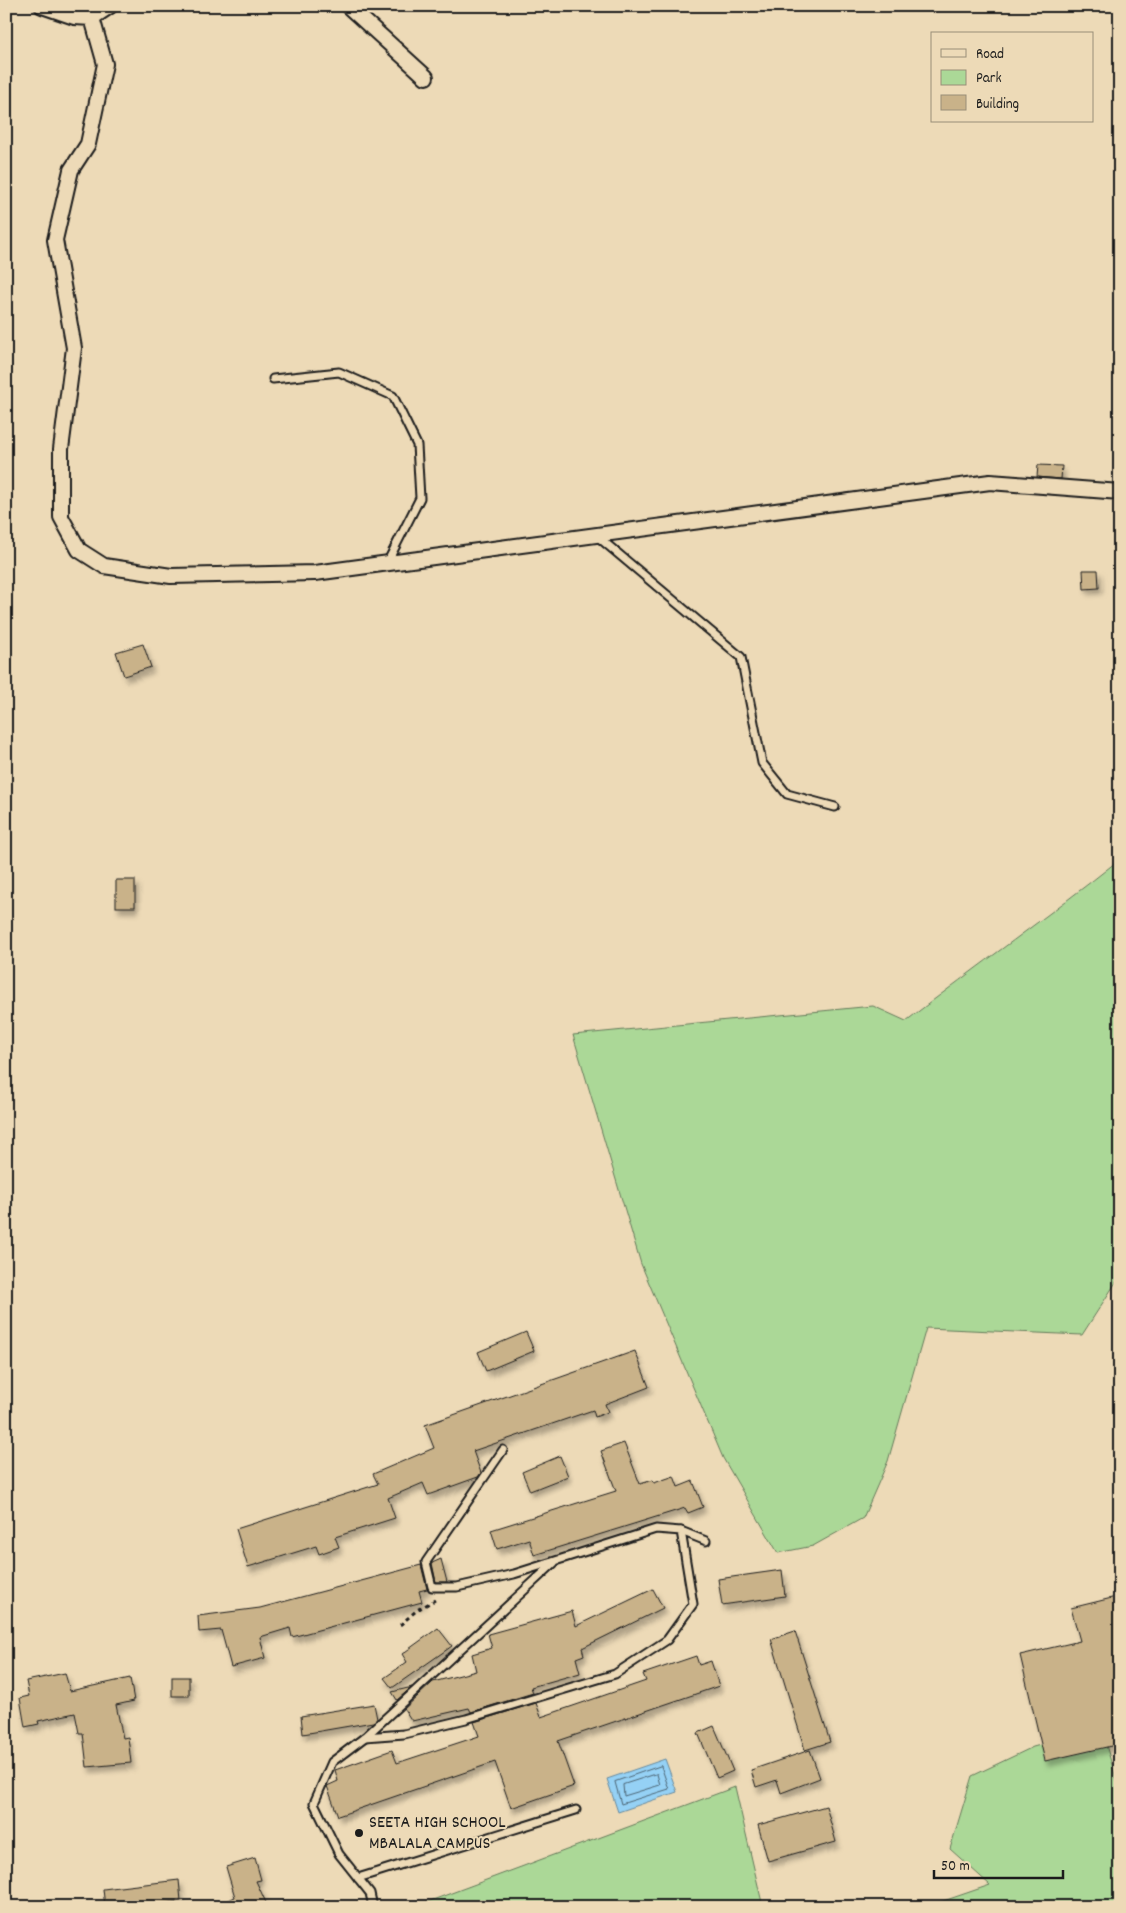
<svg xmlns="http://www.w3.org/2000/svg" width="1126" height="1913" viewBox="0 0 1126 1913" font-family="Dekko,sans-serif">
<defs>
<filter id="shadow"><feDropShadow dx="3" dy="5.5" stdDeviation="2.5" flood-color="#0004"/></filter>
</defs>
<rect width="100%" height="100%" fill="#eddab7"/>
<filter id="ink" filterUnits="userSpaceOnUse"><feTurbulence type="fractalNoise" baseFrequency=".02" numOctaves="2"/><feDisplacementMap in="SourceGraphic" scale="10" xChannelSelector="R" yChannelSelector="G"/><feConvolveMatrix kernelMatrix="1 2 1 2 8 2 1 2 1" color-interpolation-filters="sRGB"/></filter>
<g filter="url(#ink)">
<!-- green -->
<g fill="#abd897" stroke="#647a5a">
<path d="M1120,859V1276L1082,1335L926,1328L888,1461L863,1518L813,1546L778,1553L723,1458L641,1264L573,1035L873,1006L906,1021C977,966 1050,915 1120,859Z"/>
<path d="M1101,1729L1120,1791V1907H926L990,1885L950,1849L972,1776L1033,1747Z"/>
<path d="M735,1787L763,1907H414Z"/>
</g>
<!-- water -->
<path fill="#95d1f5" stroke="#65899e" d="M665,1759L677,1792L618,1812L607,1779Z"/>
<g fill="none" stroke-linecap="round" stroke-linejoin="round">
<!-- shore -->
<g stroke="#4c6473" stroke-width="1">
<path d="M661,1766L669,1789L621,1804L615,1782Z"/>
<path d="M657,1774L660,1785L624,1796L623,1785Z"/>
</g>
</g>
<!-- building -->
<g fill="#c9b289" stroke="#1c1c1c" filter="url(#shadow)">
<path d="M1038,465L1062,466L1061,479L1037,477Z"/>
<path d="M1083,570H1098L1099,588L1084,589Z"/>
<path d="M143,644L151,667L124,676L116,652Z"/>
<rect x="116" y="880" width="19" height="27"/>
<path d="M526,1332L534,1351L486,1371L478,1352Z"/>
<path d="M635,1351L649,1387L605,1404L608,1412L595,1417L593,1410L473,1451L481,1473L478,1477L428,1495L423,1483L388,1498L395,1518L335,1537L339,1547L319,1554L316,1546L248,1567L236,1529L378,1484L373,1474L434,1448L425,1425Z"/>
<path d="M624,1443L640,1484L653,1480L654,1483L674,1476L678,1487L693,1481L703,1507L688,1513L685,1508L534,1555L529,1539L497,1549L491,1530L616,1491L601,1451Z"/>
<path d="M560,1456L568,1476L530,1491L522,1472Z"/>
<path d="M441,1559L447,1582H436L432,1563Z"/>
<path d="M421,1565L427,1589L419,1591L422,1602L292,1637L290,1628L260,1637L265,1658L231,1667L221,1630L199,1632L198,1616L260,1608Z"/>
<path d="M782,1570L785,1596L722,1605L718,1579Z"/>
<path d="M653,1589L663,1608L582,1648L584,1655L576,1658L580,1673L531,1687L533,1693L471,1712L469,1708L412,1721L404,1709L433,1682L476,1671L472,1654L492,1648L488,1634L572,1611L576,1626Z"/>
<path d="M1120,1596V1744L1045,1761L1020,1655L1080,1641L1071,1608Z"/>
<path d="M438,1628L452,1646L392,1688L384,1678L407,1662L402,1654Z"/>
<path d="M795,1631L830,1742L805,1750L771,1639Z"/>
<path d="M696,1656L699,1665L711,1661L719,1686L558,1741L574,1786L511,1808L495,1762L338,1816L327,1786L338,1781L335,1770L392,1750L397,1763L479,1736L474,1722L536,1703L541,1717L646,1681L643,1674Z"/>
<path d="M65,1673L70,1691L130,1678L134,1701L116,1705L123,1738L128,1737L131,1763L87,1767L83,1733H79L75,1713L38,1721L39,1724L25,1727L20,1698L29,1696L26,1681Z"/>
<rect x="172" y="1677" width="17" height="19"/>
<path d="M412,1687L397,1700L392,1692Z"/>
<path d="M374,1704L377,1719L373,1722L303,1734L301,1716Z"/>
<path d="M714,1726L733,1771L717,1778L698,1733Z"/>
<path d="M810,1750L820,1778L781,1793L777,1780L756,1787L751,1770Z"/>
<path d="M826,1806L836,1842L768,1861L758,1825Z"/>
<path d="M255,1858L261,1880L256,1881L268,1907H213L235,1897L226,1867Z"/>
<path d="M179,1880L181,1901L133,1907H105L103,1889Z"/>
</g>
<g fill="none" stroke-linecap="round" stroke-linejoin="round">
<defs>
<g id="service">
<path d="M273,379L339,372L393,396L417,445L420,498L387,563"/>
<path d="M597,536L741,657L762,763L787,794L835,807"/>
<path d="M681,1531L706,1541"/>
<path d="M365,1737L404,1734L466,1719L615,1674L667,1640L693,1604L681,1531L656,1529L514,1574L457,1587H432L426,1562L503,1450"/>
<path d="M358,1878L576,1810"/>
<path d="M373,1907L370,1893L339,1854L314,1803L332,1762L365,1737L554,1563"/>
</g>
<g id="minor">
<path d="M42,6L74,17L92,18L105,64L88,144L71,170L55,240L74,348L61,449V517L79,550L104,566L171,576L315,573L990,482L1120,492"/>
<path d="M348,6L426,77"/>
<path d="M92,18L110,6"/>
</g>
</defs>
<!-- service casing -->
<use href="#service" stroke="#1c1c1c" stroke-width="11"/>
<!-- minor casing -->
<use href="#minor" stroke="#1c1c1c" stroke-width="18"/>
<!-- path -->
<path stroke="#1c1c1c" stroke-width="3" stroke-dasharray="4 4" stroke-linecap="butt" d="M400,1625L417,1610L435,1600"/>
<!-- service -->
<use href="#service" stroke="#eddab7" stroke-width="7"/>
<!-- minor -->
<use href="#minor" stroke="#eddab7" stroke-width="14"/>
</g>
</g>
<!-- markers -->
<circle fill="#1c1c1c" stroke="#eddab7" stroke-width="2" cx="359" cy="1833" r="5"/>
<g text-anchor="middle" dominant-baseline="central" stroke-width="4" stroke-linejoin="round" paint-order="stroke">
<!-- poi labels -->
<g font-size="18" fill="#1c1c1c" stroke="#eddab7" text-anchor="start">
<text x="369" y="1823">SEETA HIGH SCHOOL<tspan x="369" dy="21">MBALALA CAMPUS</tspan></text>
</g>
</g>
<!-- margin -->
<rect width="1126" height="1913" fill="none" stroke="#eddab7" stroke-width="25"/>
<rect x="12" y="12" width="1101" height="1888" fill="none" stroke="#1c1c1c" stroke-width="2" filter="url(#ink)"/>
<!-- legend -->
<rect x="931" y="32" width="162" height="90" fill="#eddab7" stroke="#998e79"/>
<rect x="941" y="49" width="25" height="8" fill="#eddab7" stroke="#998e79"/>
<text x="976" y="58" font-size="15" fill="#1c1c1c">Road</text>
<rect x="941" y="70" width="25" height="15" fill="#abd897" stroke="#998e79"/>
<text x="976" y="82" font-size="15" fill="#1c1c1c">Park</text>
<rect x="941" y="95" width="25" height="15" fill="#c9b289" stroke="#998e79"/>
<text x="976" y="108" font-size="15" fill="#1c1c1c">Building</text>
<!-- scale -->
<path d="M934 1870v8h129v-8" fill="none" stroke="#1c1c1c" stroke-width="2.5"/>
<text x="941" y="1870" font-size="15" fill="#1c1c1c" stroke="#eddab7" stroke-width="4" paint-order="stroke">50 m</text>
</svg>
